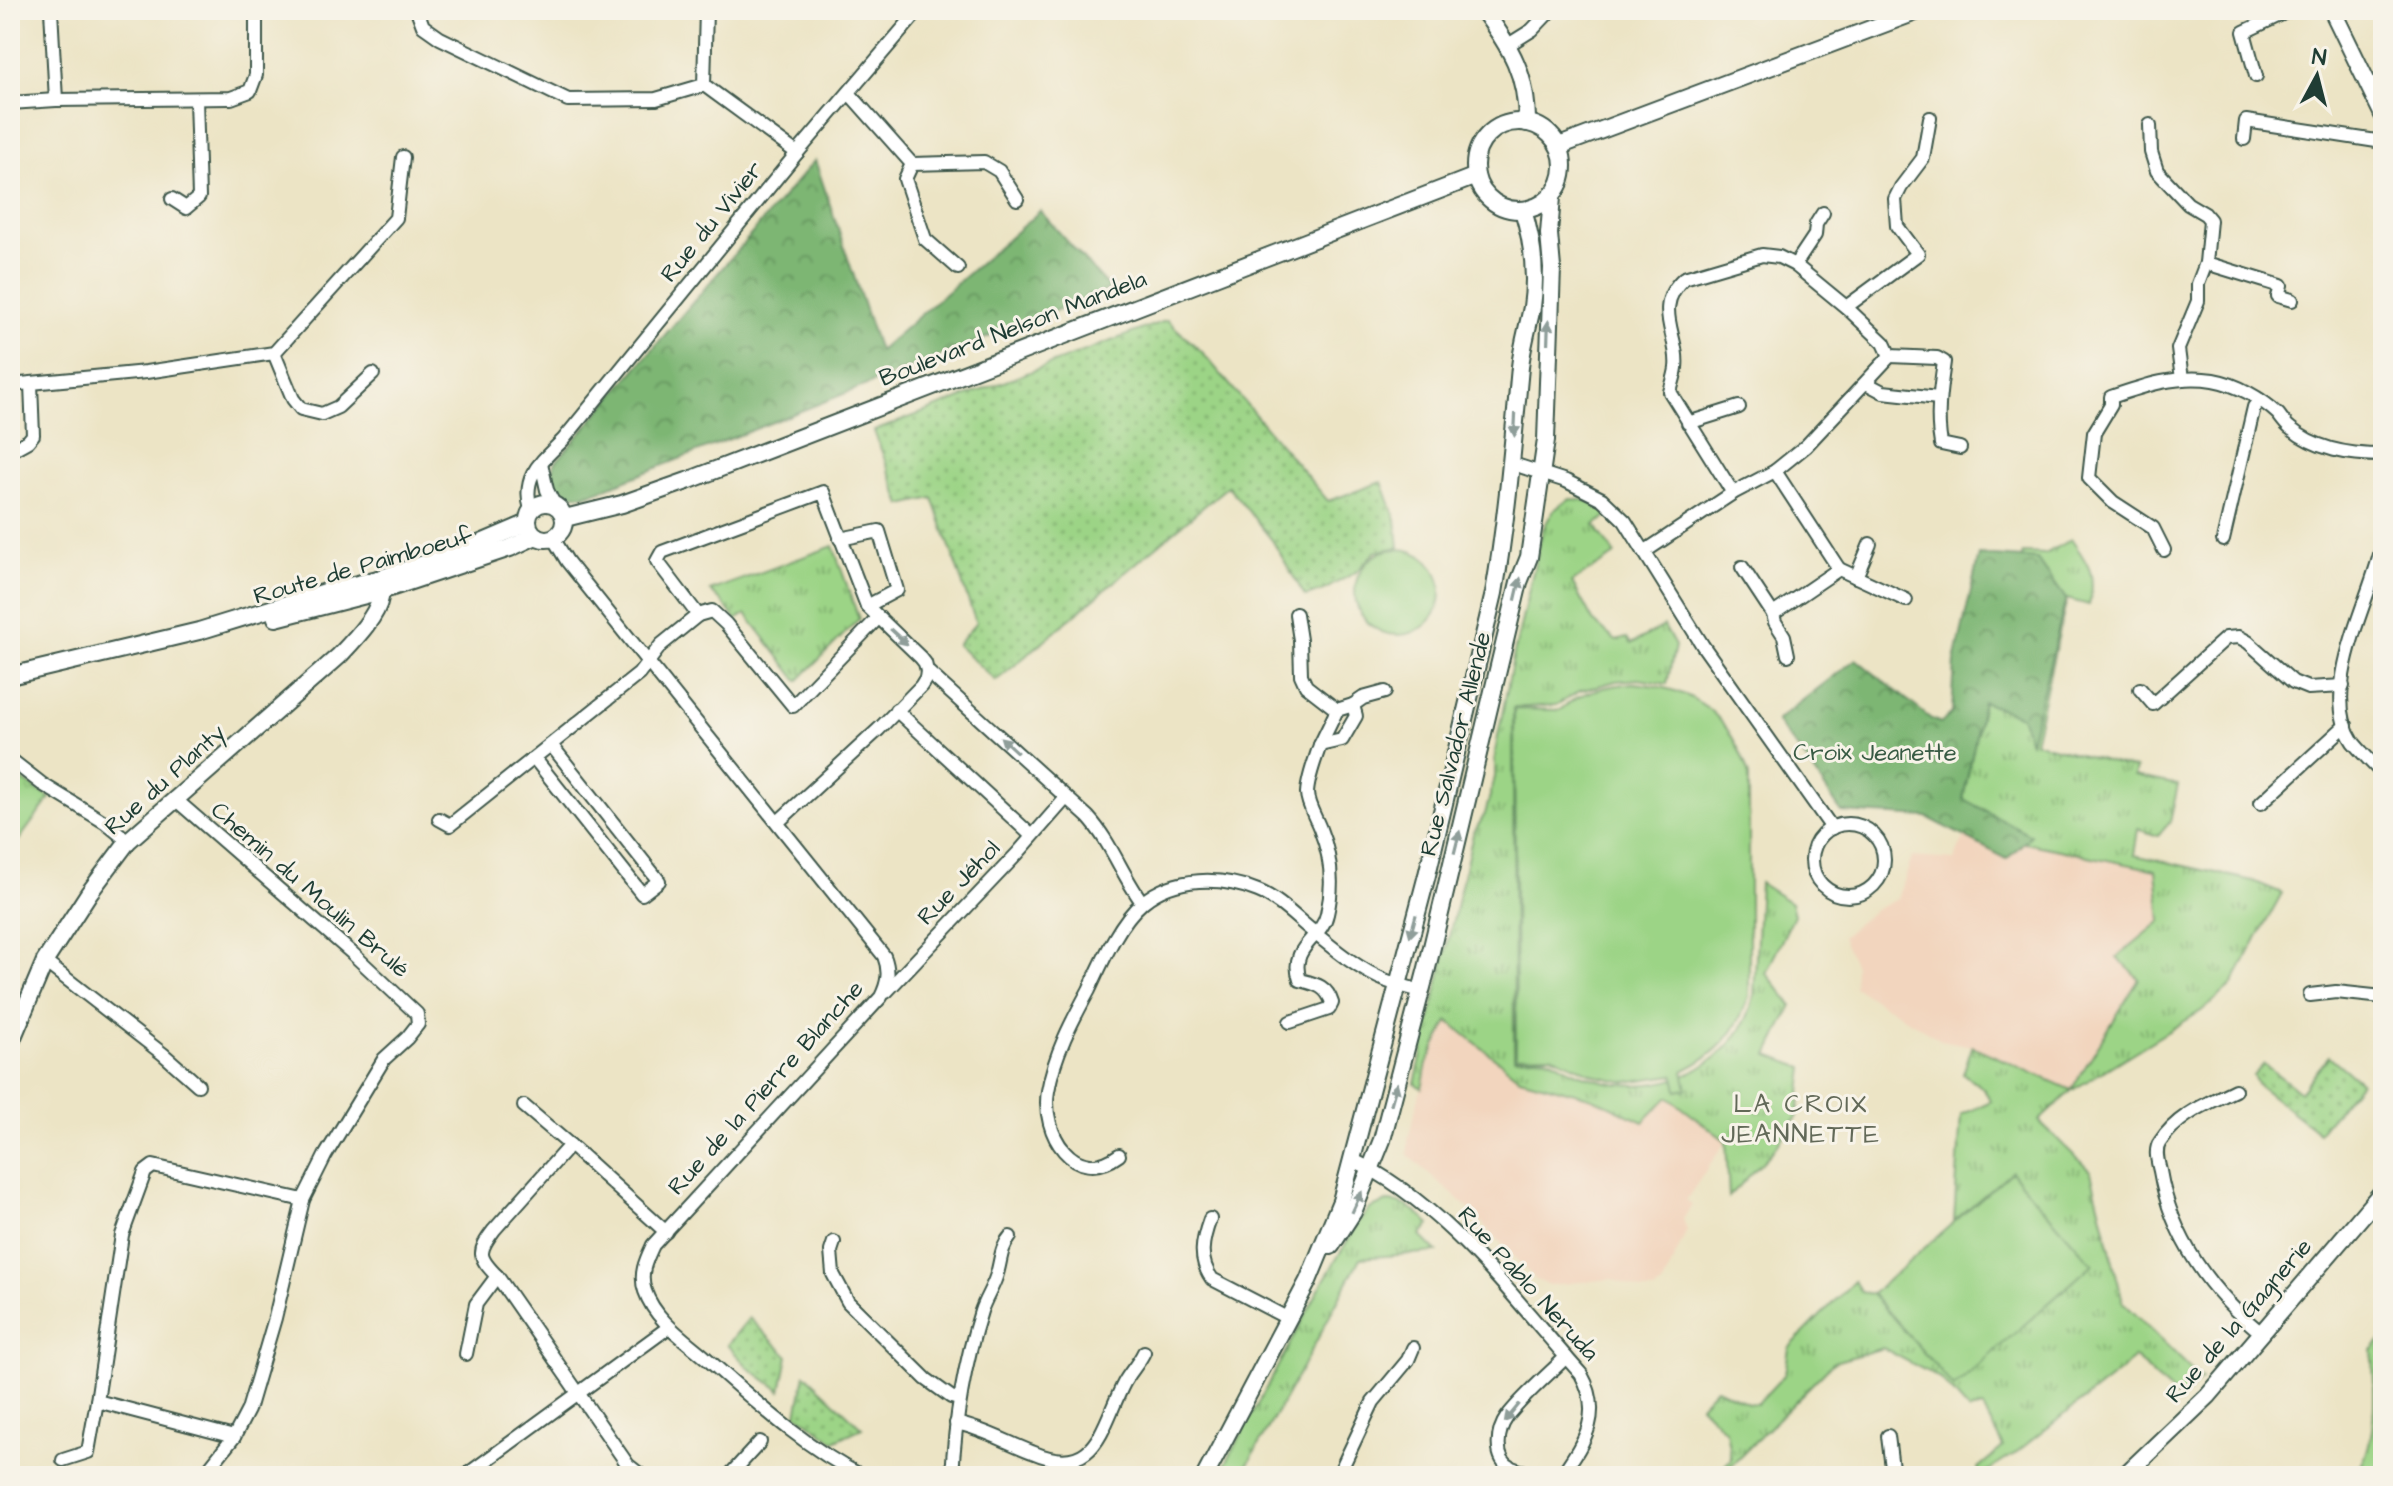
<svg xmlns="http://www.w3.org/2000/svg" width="2393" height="1486" viewBox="0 0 2393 1486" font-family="'Architects Daughter',sans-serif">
<defs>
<pattern id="grass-tufts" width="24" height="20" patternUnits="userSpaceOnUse" patternTransform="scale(2)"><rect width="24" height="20" fill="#9cd486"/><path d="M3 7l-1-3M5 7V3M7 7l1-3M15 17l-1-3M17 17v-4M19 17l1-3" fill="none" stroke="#7fad6e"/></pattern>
<pattern id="forest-crowns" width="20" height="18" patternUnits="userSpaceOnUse" patternTransform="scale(2)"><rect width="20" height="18" fill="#7db673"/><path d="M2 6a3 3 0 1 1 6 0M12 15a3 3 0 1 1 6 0" fill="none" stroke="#66955f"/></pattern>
<pattern id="park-dots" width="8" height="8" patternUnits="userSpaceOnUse" patternTransform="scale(2)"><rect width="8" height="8" fill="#9cd486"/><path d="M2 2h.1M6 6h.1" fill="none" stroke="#7fad6e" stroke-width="1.8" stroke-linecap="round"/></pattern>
</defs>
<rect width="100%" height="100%" fill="#f7f3e8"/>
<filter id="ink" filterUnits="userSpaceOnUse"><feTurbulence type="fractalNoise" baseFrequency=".0125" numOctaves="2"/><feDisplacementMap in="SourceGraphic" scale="16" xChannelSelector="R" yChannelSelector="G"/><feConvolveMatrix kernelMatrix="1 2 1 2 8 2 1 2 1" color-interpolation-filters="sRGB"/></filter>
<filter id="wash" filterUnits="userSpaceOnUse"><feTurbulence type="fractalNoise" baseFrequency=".006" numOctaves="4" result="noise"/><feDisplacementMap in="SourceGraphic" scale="32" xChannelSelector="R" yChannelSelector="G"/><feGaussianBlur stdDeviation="1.8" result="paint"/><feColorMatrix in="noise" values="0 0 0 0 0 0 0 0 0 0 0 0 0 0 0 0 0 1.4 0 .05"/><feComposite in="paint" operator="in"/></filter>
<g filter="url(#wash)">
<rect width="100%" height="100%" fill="#ece4c5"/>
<!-- built -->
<g fill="#f2d5be">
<path d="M1967,831L2156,870L2161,921L2140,978L2071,1091L1972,1046L1941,1040L1854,987L1855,966L1842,937L1874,910L1898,899L1912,857L1954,860Z"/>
<path d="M1448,1021L1490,1055L1543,1085L1593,1098L1643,1122L1668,1097L1726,1141L1686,1200L1692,1205L1683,1219L1687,1230L1662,1286L1654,1291H1643L1612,1279L1549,1285L1536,1280L1467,1207L1408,1155V1140L1427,1064Z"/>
</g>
<!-- grass -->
<g fill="url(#grass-tufts)" stroke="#5e885d" stroke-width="2">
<path d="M1569,499C1587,499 1597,502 1608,516L1595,525L1615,555L1572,582L1593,621L1616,641L1627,638L1631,644L1664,626L1675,646L1667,684L1639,679L1616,681L1580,691L1556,705L1513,708L1514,1058C1525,1058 1540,1055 1550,1059C1556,1061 1561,1065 1567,1068C1579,1074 1593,1079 1607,1082C1669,1096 1742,1061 1754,995L1760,883L1791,903L1794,915L1766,973L1792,1005L1768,1055L1804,1068L1798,1116L1771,1153L1729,1197L1726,1141L1668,1097L1643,1122L1593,1098L1520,1078L1448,1021L1427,1064L1422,1088L1415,1084L1473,834L1485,814L1495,777V752L1513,658L1543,529L1553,511Z"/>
<path d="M2071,539C2088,564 2097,573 2089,605L2067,599L2034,742L2136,769L2134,776L2178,785L2170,822L2158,836L2138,829L2134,855L2253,881L2282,893L2231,986L2206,1008L2071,1091L2039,1121L2091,1172L2123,1302L2201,1379L2180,1400L2134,1357L2124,1368L2013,1455L1980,1476L1978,1468L2003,1447L1983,1408L1969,1411L1941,1379L1883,1348L1834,1362L1721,1476H1715L1731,1459L1726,1431L1700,1405L1716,1388L1748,1403L1757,1404L1785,1374L1789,1348L1854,1281L1861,1292L1872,1294L1954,1386L2011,1172L1954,1221L1961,1115L1991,1101C1984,1088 1976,1081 1963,1074L1972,1046L2071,1090L2139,979L2117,957L2161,921L2156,870L1967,831L1963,799L1983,701L2023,553L2045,554Z"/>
<path d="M833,546L859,619L798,681L746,614L736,620L723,603L710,591Z"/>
<path d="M10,772L50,798L10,852Z"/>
<path d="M1387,1202C1407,1202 1416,1211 1430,1225L1421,1236L1437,1252L1360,1258L1308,1357L1241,1476H1219L1323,1282L1358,1223L1369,1209Z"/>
<path d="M2383,1338V1476H2354C2379,1447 2375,1385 2372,1350Z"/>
</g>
<!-- forest -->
<g fill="url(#forest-crowns)" stroke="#4e7a54" stroke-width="2">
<path d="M815,160L879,351L1040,211L1110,289L588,495C565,495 546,492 554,464Z"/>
<path d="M1979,555L2037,559L2066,599L2030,742L2021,716L1983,702L1963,799L2031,835L2007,859L1927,817L1841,812L1807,761L1776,721L1856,659L1931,719L1941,723L1952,713L1955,661Z"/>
</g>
<!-- park -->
<g fill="url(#park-dots)" stroke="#5e885d" stroke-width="2">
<path d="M1167,320L1203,353L1328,501L1382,482L1396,520L1399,547L1375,552L1356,572L1322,591L1305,596L1272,540L1228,486L996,681L957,645L976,623L933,498L902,505L874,431Z"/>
<path d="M2329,1056L2360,1082L2319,1133L2258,1085L2253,1076L2264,1064L2300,1092Z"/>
<path d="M749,1318L788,1356L781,1391L749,1368L727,1345Z"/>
<path d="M805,1374L862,1428L834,1441L797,1414Z"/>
</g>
<!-- pitch -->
<g fill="#9cd486" stroke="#5e885d" stroke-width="2">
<circle cx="1398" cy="592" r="43"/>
<path d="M1633,683C1697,688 1730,715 1749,776V996C1737,1033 1718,1054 1683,1071L1687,1089L1677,1091L1674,1075L1626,1082L1597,1076L1551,1055L1516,1056L1514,709L1560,710C1581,691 1605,686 1633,683Z"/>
<path d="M2011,1172L2093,1264L1954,1387L1872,1294Z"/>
</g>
</g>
<g filter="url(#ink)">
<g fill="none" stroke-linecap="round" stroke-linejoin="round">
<defs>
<g id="minor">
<path d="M51,10L56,100"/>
<path d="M417,10L423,26L440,38L568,100L656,99L704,85"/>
<path d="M1508,45L1532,30L1551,10"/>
<path d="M2256,76L2244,32L2290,10"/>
<path d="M704,85L797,153"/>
<path d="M704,85L706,10"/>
<path d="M849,93L912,164L984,162L999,171L1017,199"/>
<path d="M10,103L56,100L231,98L250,91L256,75V10"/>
<path d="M2150,125L2151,152L2157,171L2188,204L2205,214L2210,220L2206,263L2198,284V301L2178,349L2182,379"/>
<path d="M2244,139L2246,121L2383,142"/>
<path d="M912,164L905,179L925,239L958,268"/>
<path d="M172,199L186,208L199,197L196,99"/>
<path d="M2206,263L2281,286L2278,296L2292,300"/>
<path d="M1795,265L1815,235L1816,224L1823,213"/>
<path d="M1846,307L1918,254L1897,226L1895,199L1901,187L1923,158L1930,118"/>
<path d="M274,353L293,399L301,409L322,414L338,407L373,374"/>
<path d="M1890,356L1937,358L1944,362C1940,390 1936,416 1941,444L1960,448"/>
<path d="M1866,383L1883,392L1938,398"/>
<path d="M10,385L146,372L274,353L396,218L403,157"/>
<path d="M1688,423L1739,407"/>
<path d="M10,451L28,441L33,435L31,384"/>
<path d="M541,463L547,490L554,504"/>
<path d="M1513,464L1566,481L1602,499L1625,521L1703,646L1832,828"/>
<path d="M1775,471L1839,569L1773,614L1775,622L1784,636L1788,655"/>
<path d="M1733,493L1670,392C1672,384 1675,376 1676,368C1680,336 1651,308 1684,278L1762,255L1779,257L1795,265L1846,307L1884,343L1890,356"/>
<path d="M531,510C521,476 541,462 563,440L797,153L919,10"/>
<path d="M553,538L567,561L884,956C890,971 888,983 881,997L653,1245C646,1260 639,1274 645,1291C655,1320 684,1339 706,1358C755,1401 804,1447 862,1476"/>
<path d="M840,539L879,531L897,590L867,606"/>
<path d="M2223,540L2254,407L2260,400"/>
<path d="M2383,542C2373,596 2317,689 2353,742C2362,753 2373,764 2383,774"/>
<path d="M2164,550L2153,528L2113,502L2089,478L2094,433L2111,405V397C2143,386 2178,374 2213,380C2236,384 2261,398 2278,414C2282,419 2285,424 2290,428C2316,450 2350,455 2383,455"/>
<path d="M1644,552L1733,493L1775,471L1806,446L1890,356"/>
<path d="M1742,567L1773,614"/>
<path d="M1839,569L1906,600"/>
<path d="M1856,577L1870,544"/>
<path d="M1296,614L1300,640L1301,675L1306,686L1337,710"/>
<path d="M698,615L712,611L726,624L793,706L878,618"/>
<path d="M2140,689L2153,704L2226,638L2239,637L2248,642L2293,682L2308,688L2343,686"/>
<path d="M1353,705L1356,716L1342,740L1320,745L1337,710Z"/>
<path d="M1353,705L1363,698L1385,692"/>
<path d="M896,710L1032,836"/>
<path d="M10,759L42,784L106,823L128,841"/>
<path d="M535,759L642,894L659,881L552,746"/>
<path d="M175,799L352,953L417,1014L418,1024L407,1038L384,1059L325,1156L303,1200L275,1318L248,1410L234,1437L203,1476"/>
<path d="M2261,803L2346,725"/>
<path d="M439,819L450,825L639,674L661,645L698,615L657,561L662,552L823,492L867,606L921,658L925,663L927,671L1088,817C1111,842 1122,875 1142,902"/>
<path d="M778,822L879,729L921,686L926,678L927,671"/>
<circle cx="1848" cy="860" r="36"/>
<path d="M45,962L163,1054L198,1085"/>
<path d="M886,992L1017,854L1066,798"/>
<path d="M2310,995L2336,992L2383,997"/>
<path d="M1290,1022L1329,1009L1332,1003C1327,986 1316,984 1300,980C1288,946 1322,939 1327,914C1334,885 1331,856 1320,829C1316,818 1307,804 1307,793C1308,777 1315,760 1320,745"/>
<path d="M2235,1090C2207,1104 2178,1114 2160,1142C2154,1150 2158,1162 2160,1171C2171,1237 2211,1294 2263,1334"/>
<path d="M524,1106L570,1145L666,1232"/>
<path d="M570,1145L494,1230C477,1252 478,1257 497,1276L628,1465L642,1476"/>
<path d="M1119,1155C1074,1188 1041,1132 1048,1091C1054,1055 1072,1021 1089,990C1102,962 1119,922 1143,902C1175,876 1221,876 1258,891C1278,899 1295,917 1311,930C1334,949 1359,970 1387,981C1398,985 1410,988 1422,991"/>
<path d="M1351,1159C1445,1203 1513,1298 1581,1374C1604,1415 1584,1442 1561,1476"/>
<path d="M1210,1219C1202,1241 1198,1259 1212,1279L1289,1319"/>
<path d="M834,1242L831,1251L833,1274L848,1302L926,1379L951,1397L959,1399"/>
<path d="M466,1354L476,1304L497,1276"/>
<path d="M956,1423C984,1429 1006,1442 1032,1452C1097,1480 1101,1427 1124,1383C1130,1372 1139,1363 1144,1352"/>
<path d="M1888,1436L1893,1476"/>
<path d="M234,1437L97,1401L122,1235L145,1172L153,1166L303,1200"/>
<path d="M63,1460L88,1452L97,1401"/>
<path d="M465,1476L669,1327"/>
<path d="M729,1476L760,1442"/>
<path d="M952,1476C955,1420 964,1365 981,1311C985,1299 992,1289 996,1277C1001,1263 1000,1248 1010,1237"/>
<path d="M1338,1476L1373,1402L1408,1360L1413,1348"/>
<path d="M1543,1476C1533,1473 1521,1472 1512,1468C1493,1459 1497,1431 1507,1417C1522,1397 1548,1375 1566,1357"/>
</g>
<g id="tertiary">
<path d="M1483,10C1511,48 1527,74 1527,123"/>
<path d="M2332,10L2383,115"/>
<circle cx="1519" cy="166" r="44"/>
<path d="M1559,146L1921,10"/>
<circle cx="546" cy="521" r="18"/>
<path d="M565,518L622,504L687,481L1476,176"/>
<path d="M276,618L381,591L510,548L536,536"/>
<path d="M10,676L199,631L329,591L378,579L460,552L528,523"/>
<path d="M10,1044L45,961L89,893L128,841L339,656C352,642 377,617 380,598C382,591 380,585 378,579"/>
<path d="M1331,1246L1353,1212L1382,1140L1427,968L1519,582L1529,557L1546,440L1552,268L1549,234L1552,197"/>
<path d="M1205,1476L1308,1281L1341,1201L1427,875L1494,593C1507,518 1513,443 1520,367C1522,347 1528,327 1532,307C1537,273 1533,243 1523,210"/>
<path d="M2124,1476L2208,1396L2383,1191"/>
</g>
</defs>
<!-- minor casing -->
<use href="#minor" stroke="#3e564a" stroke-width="16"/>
<!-- tertiary casing -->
<use href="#tertiary" stroke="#3e564a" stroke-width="20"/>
<!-- minor -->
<use href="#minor" stroke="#fff" stroke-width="12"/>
<!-- tertiary -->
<use href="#tertiary" stroke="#fff" stroke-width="16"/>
</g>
<!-- one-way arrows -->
<defs><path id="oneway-solid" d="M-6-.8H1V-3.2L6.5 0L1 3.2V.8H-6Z" transform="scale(2)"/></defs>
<g fill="#8f9e9a">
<use href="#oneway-solid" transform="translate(1548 332) rotate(-88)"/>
<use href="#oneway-solid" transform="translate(1515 425) rotate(93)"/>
<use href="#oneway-solid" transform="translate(1518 589) rotate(-77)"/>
<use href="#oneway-solid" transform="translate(899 637) rotate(43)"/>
<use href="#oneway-solid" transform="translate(1009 745) rotate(-137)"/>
<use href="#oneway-solid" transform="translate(1457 842) rotate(-76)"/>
<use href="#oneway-solid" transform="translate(1413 926) rotate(105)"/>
<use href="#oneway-solid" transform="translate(1394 1094) rotate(-74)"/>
<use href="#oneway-solid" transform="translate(1357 1202) rotate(-65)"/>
<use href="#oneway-solid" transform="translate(1512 1413) rotate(129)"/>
</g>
</g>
<g text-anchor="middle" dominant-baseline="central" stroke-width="6" stroke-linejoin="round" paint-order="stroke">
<!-- street labels -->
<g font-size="24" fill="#1f3d34" stroke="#f7f3e8">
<text transform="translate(712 222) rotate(-51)">Rue du Vivier</text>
<text transform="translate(1013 329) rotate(-21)">Boulevard Nelson Mandela</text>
<text transform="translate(363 566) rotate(-16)">Route de Paimboeuf</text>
<text transform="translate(1456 744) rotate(-76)">Rue Salvador Allende</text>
<text transform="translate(165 780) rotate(-42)">Rue du Planty</text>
<text transform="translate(959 883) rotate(-46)">Rue Jéhol</text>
<text transform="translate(310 890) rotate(41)">Chemin du Moulin Brulé</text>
<text transform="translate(766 1088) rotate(-48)">Rue de la Pierre Blanche</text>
<text transform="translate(1528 1284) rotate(48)">Rue Pablo Neruda</text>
<text transform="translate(2239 1321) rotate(-49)">Rue de la Gagnerie</text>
</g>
<!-- park labels -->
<g font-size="24" fill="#385b44" stroke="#f7f3e8">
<text x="1875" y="753">Croix Jeanette</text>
</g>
<!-- neighbourhood labels -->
<g font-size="26" letter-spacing="2" fill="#626958" stroke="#f7f3e8">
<text x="1801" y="1104">LA CROIX<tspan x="1801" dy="30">JEANNETTE</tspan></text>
</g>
</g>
<!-- margin -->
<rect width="2393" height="1486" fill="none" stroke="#f7f3e8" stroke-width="40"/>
<!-- north arrow -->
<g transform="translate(2317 76) rotate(7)" stroke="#f7f3e8" stroke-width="6" paint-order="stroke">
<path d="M0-6L14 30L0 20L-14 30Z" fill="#1f3d34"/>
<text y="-12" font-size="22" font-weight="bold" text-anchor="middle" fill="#1f3d34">N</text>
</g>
</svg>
